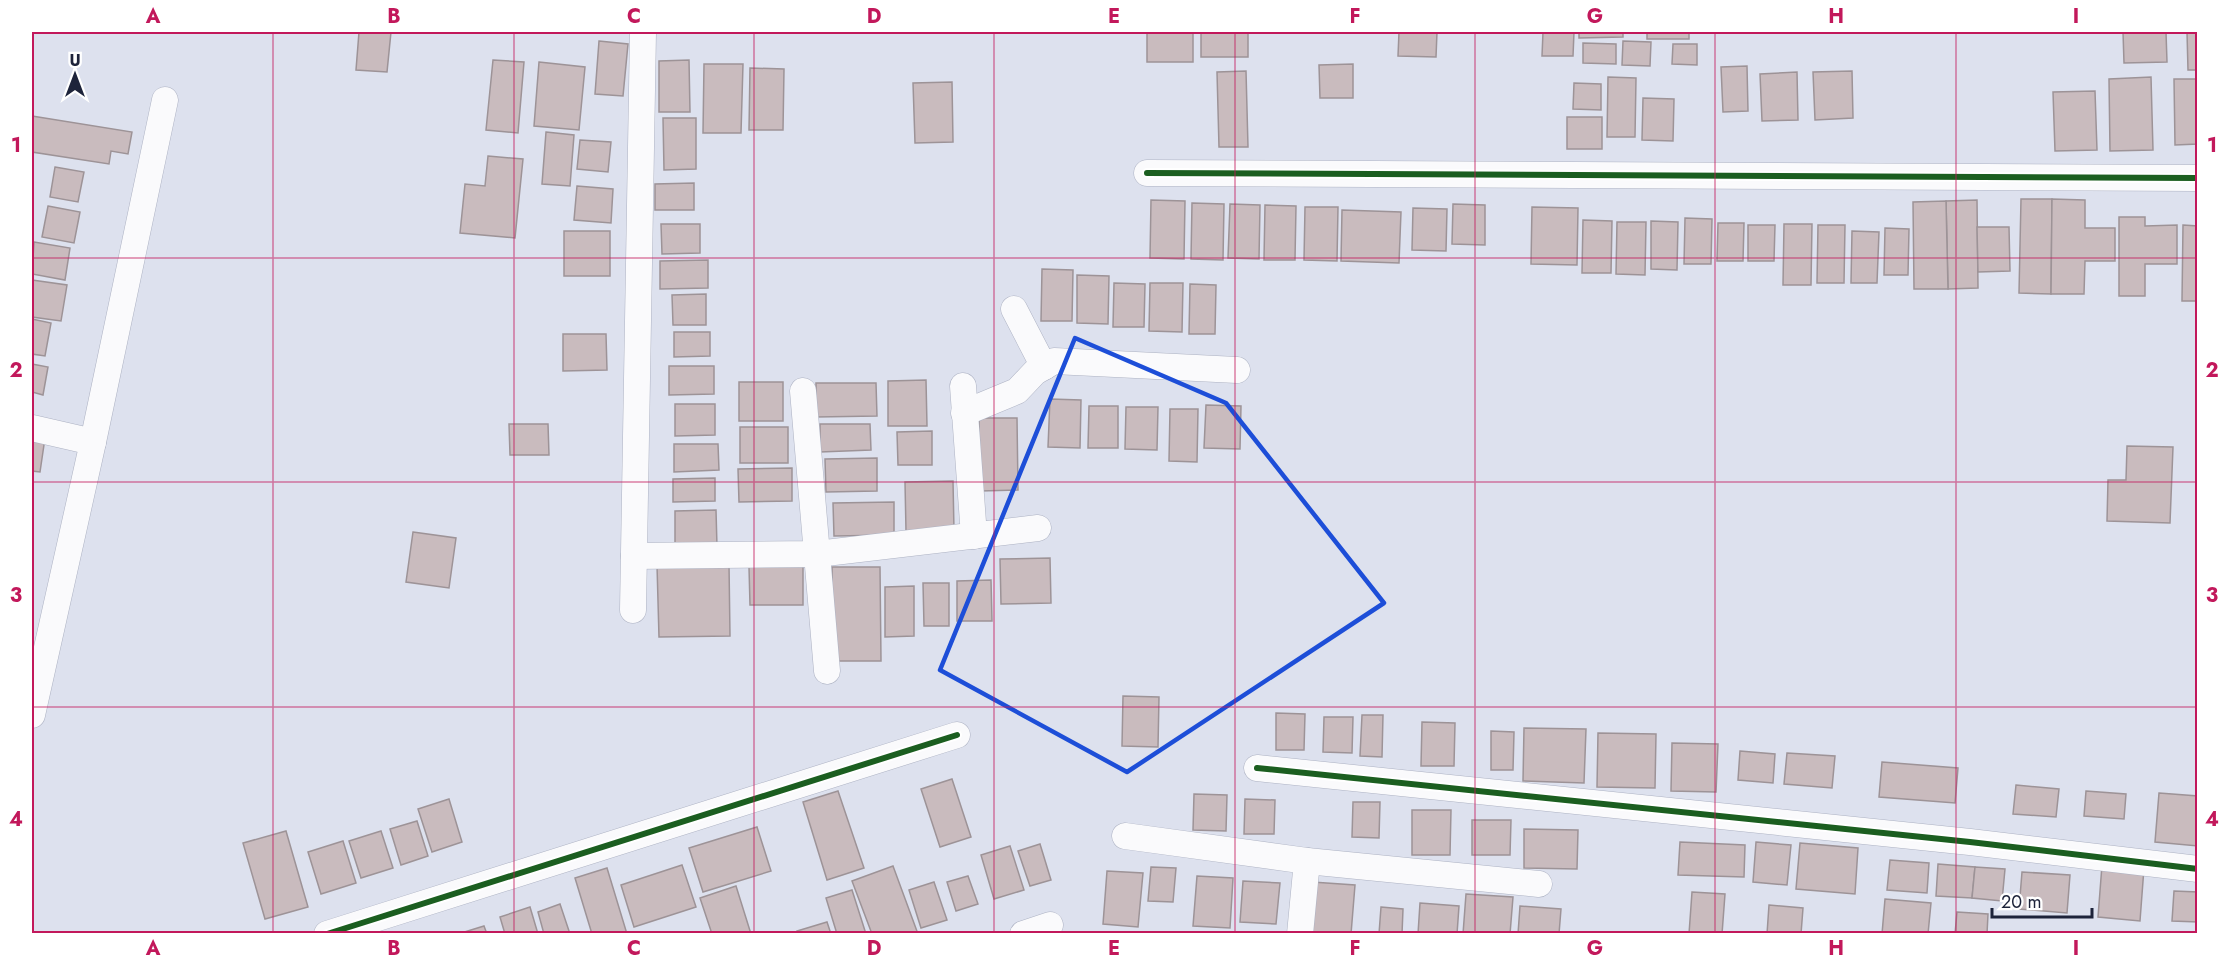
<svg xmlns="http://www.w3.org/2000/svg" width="2229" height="965" viewBox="0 0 2229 965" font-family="Jost,sans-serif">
<rect width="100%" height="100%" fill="#dde1ee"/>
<!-- building -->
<g fill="#c9bbbe" stroke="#9d9397" stroke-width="1.5">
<path d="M359,32H391L387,72L356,70Z"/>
<rect x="1147" y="32" width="46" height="30"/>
<rect x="1201" y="32" width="47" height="25"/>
<path d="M1399,32H1437L1436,57L1398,56Z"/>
<path d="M1543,32H1574L1573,56H1542Z"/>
<path d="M1579,32H1623V37L1579,38Z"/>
<rect x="1647" y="32" width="42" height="7"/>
<path d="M2123,32H2166L2167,62L2124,63Z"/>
<path d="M2187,32H2198V70H2188Z"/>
<path d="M599,41L628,44L623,96L595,94Z"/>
<path d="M1623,41L1651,42L1650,66L1622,65Z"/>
<path d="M1583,43L1616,44V64L1583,63Z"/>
<path d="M1673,44H1697V65L1672,64Z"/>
<path d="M493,60L524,62L518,133L486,130Z"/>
<path d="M689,60L690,112H659V61Z"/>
<path d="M539,62L585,67L579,130L534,126Z"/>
<path d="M704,64H743L741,133H703Z"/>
<path d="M1353,64V98H1320L1319,65Z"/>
<path d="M1747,66L1748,111L1723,112L1721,67Z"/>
<path d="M750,68L784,69L783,130H749Z"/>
<path d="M1246,71L1248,147H1219L1217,72Z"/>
<path d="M1852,71L1853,118L1815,120L1813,72Z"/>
<path d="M1797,72L1798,120L1762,121L1760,74Z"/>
<path d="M1608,77L1636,78L1635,137H1607Z"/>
<path d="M2151,77L2153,150L2110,151L2109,79Z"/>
<path d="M2174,79H2198V144L2175,145Z"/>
<path d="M952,82L953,142L915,143L913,83Z"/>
<path d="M1574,83L1601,84V110L1573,109Z"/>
<path d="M2095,91L2097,150L2055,151L2053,92Z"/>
<path d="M1643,98L1674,99L1673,141L1642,140Z"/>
<path d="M32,116L132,132L128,154L111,151L109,164L32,152Z"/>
<rect x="1567" y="117" width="35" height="32"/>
<path d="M663,118H696V169L664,170Z"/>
<path d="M546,132L574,135L570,186L542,184Z"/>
<path d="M580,140L611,142L608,172L577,169Z"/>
<path d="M488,156L523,159L515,238L460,233L465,184L485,186Z"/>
<path d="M55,167L84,172L78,202L50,197Z"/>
<path d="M694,183V210H655V184Z"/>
<path d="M577,186L613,189L611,223L574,220Z"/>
<path d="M2021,199H2052L2051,294L2019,293Z"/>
<path d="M2052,199L2085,200V228H2115V261H2085L2084,294H2051Z"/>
<path d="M1151,200L1185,201L1184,259L1150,258Z"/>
<path d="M1977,200L1978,288L1948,289L1946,201Z"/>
<path d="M1946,201L1948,289H1914L1913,202Z"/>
<path d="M1192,203L1224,204L1223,260L1191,259Z"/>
<path d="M1230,204L1260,205L1259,259L1228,258Z"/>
<path d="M1453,204L1485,205V245L1452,244Z"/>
<path d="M1265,205L1296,206L1295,260H1264Z"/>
<path d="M48,206L80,212L74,243L42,237Z"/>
<path d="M1305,207H1338L1337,261L1304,260Z"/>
<path d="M1532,207L1578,208L1577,265L1531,264Z"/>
<path d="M1413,208L1447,209L1446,251L1412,250Z"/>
<path d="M1342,210L1401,212L1399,263L1341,261Z"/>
<path d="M2119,217H2145V226L2177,225V264H2145V296H2119Z"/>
<path d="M1685,218L1712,219L1711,264H1684Z"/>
<path d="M1583,220L1612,221L1611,273H1582Z"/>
<path d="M1651,221L1678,222L1677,270L1651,269Z"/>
<path d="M1617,222H1646L1645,275L1616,274Z"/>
<path d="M1718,223H1744L1743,261H1717Z"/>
<path d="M661,224H700V253L662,254Z"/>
<path d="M1784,224H1812L1811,285H1783Z"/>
<path d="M1748,225H1775L1774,261H1748Z"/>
<path d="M1818,225H1845L1844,283H1817Z"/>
<path d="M2183,225L2198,226V301H2182Z"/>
<path d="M1977,227H2009L2010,271L1978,272Z"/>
<path d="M1885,228L1909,229L1908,275H1884Z"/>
<rect x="564" y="231" width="46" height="45"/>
<path d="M1852,231L1879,232L1877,283H1851Z"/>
<path d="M34,242L70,248L65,280L32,274Z"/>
<path d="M708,260V288L660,289V261Z"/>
<path d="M1042,269L1073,270L1072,321H1041Z"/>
<path d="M1077,275L1109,276L1108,324L1077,323Z"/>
<path d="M32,280L67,285L61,321L32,317Z"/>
<path d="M1114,283L1145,284L1144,327H1113Z"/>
<path d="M1150,283H1183L1182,332L1149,331Z"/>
<path d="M1190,284L1216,285L1215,334H1189Z"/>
<path d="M706,294V325H673L672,295Z"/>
<path d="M32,319L51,323L45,356L32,354Z"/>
<path d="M674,332H710V356L674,357Z"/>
<path d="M563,334H606L607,370L563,371Z"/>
<path d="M32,364L48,367L43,395L32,392Z"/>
<path d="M669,366H714V394L669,395Z"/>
<path d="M926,380L927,426H888V381Z"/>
<rect x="739" y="382" width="44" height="39"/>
<path d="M816,383H876L877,416L816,417Z"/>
<path d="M1050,399L1081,400L1080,448L1048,447Z"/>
<path d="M675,404H715V435L675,436Z"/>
<path d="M1206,405L1241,406L1240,449L1204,448Z"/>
<path d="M1089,406H1118V448H1088Z"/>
<path d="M1126,407H1158L1157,450L1125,449Z"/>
<path d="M1170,409H1198L1197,462L1169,461Z"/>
<path d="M979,418H1017L1018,490L980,491Z"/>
<path d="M509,424H548L549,455H510Z"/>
<path d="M820,424H870L871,450L820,452Z"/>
<rect x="740" y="427" width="48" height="36"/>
<path d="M932,431V465H898L897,432Z"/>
<path d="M32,436L45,438L40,472L32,471Z"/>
<path d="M674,444H718L719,470L674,472Z"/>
<path d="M2127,446L2173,447L2170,523L2107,521L2108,480H2126Z"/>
<path d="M877,458V491L826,492L825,459Z"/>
<path d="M792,468V501L739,502L738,469Z"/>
<path d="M715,478V501L673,502V479Z"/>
<path d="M953,481L954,531H906L905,482Z"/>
<path d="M894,502V535L834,536L833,503Z"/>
<path d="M716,510L717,547L675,548V511Z"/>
<path d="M413,532L456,538L449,588L406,582Z"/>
<path d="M1050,558L1051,603L1001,604L1000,559Z"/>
<path d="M729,564L730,636L659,637L657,565Z"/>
<path d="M803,566V605H750L749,567Z"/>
<path d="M832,567H880L881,661H833Z"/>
<path d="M991,580L992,621H957V581Z"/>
<path d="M923,583H949V626H924Z"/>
<path d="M914,586V636L885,637V587Z"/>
<path d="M1123,696L1159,697L1158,747L1122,746Z"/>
<path d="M1276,713L1305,714L1304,750H1276Z"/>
<path d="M1362,715H1383L1382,757L1360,756Z"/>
<path d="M1324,717H1353L1352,753L1323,752Z"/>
<path d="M1422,722L1455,723L1454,766H1421Z"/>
<path d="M1524,728L1586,729L1584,783L1523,781Z"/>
<path d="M1491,731L1514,732L1513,770H1491Z"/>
<path d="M1598,733L1656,734L1655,788L1597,787Z"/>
<path d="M1672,743L1718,744L1716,792L1671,791Z"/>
<path d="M1740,751L1775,754L1773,783L1738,780Z"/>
<path d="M1787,753L1835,756L1832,788L1784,784Z"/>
<path d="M1882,762L1958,768L1955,803L1879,797Z"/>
<path d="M952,779L971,837L940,847L921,789Z"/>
<path d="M2016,785L2059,789L2056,817L2013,814Z"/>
<path d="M838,791L864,868L827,880L803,802Z"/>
<path d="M2086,791L2126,794L2124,819L2084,816Z"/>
<path d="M2159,793L2198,796V846L2155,842Z"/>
<path d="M1194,794L1227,795L1226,831L1193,830Z"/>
<path d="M449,799L462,842L432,852L418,809Z"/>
<path d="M1245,799L1275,800L1274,834H1244Z"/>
<path d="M1353,802H1380L1379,838L1352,837Z"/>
<path d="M1412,810H1451L1450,855H1412Z"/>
<path d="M1472,820H1511L1510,855H1472Z"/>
<path d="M417,821L428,856L401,865L390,829Z"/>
<path d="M757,827L771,871L703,892L689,848Z"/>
<path d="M1524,829L1578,830L1577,869L1524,868Z"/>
<path d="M286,831L308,907L265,919L243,843Z"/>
<path d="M381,831L393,868L361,878L349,841Z"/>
<path d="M343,841L356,883L321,894L308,852Z"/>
<path d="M1680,842L1745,845L1744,877L1678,875Z"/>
<path d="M1756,842L1791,845L1787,885L1753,882Z"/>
<path d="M1800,843L1858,848L1855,894L1796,889Z"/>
<path d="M1040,844L1051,880L1030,886L1018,851Z"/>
<path d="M1010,846L1024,890L994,899L981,855Z"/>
<path d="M1890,860L1929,863L1927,893L1887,890Z"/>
<path d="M1938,864L1975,867L1972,898L1936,896Z"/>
<path d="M682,865L696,907L634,927L621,885Z"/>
<path d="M2102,865L2144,868L2140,921L2098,917Z"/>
<path d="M893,866L918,934H872L852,881Z"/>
<path d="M1151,867L1176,868L1173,902L1148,901Z"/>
<path d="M1975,867L2005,869L2002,901L1972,898Z"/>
<path d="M607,868L627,934H592L575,878Z"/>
<path d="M1107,871L1143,873L1138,927L1103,924Z"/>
<path d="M2022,872L2070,875L2067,913L2019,909Z"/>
<path d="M968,876L978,904L956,911L947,882Z"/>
<path d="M1197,876L1233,878L1230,928L1193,926Z"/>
<path d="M1243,881L1280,883L1276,924L1240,922Z"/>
<path d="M934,882L947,920L921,928L909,890Z"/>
<path d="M1312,882L1355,885L1351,934H1308Z"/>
<path d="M736,886L751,934H712L700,898Z"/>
<path d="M852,890L866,934H837L826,898Z"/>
<path d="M2174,891L2198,892V922L2172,921Z"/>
<path d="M1692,892L1725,894L1722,934H1689Z"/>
<path d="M1466,894L1513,897L1510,934H1463Z"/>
<path d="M1885,899L1931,903L1928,934H1882Z"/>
<path d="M1420,903L1459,906L1457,934H1418Z"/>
<path d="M560,904L570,934H544L538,912Z"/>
<path d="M1769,905L1803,908L1801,934H1767Z"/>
<path d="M1520,906L1561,909L1559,934H1518Z"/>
<path d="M530,907L538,934H505L500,917Z"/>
<path d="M1381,907L1403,909L1402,934H1379Z"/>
<path d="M1957,912L1988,914L1987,934H1955Z"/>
<path d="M827,922L831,934H798L797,931Z"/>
<path d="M484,926L487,934H461V933Z"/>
</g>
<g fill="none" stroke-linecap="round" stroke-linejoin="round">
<defs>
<g id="minor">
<path d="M1147,173L2198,178"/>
<path d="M1014,309L1044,367"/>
<path d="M963,386L974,536"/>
<path d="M803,391L827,671"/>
<path d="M964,413L1017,391L1035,372L1054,361L1237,370"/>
<path d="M32,428L93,442"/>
<path d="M634,556L817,554L1038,528"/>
<path d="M633,610L643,32"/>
<path d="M32,715L93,442L165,100"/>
<path d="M1257,768L1970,842L2198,869"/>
<path d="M1125,836L1307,861L1539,884"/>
<path d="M327,934L957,735"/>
<path d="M1023,934L1050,925"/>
<path d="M1300,934L1307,861"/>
</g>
</defs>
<!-- minor casing -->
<use href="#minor" stroke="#adb2c3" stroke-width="27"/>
<!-- minor -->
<use href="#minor" stroke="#fafafc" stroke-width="26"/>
<defs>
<g id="cycleway">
<path d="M1147,173L2198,178"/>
<path d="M1257,768L1970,842L2198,869"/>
<path d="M327,934L957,735"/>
</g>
</defs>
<!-- cycleway casing -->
<use href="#cycleway" stroke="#fff" stroke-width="10"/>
<!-- cycleway -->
<use href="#cycleway" stroke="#1b5e20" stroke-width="6"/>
</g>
<!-- marked area -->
<path fill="none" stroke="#1d4ed8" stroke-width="4.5" stroke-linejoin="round" d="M1075,338L1226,403L1384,603L1127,772L940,670Z"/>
<!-- grid -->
<path fill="none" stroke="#c2185b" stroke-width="1.5" stroke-opacity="0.55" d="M273,32V934M514,32V934M754,32V934M994,32V934M1235,32V934M1475,32V934M1715,32V934M1956,32V934M32,258H2198M32,482H2198M32,707H2198"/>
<!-- border -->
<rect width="2229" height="965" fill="none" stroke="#ffffff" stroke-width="66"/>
<!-- north arrow -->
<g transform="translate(75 75)" stroke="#ffffff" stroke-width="4.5" paint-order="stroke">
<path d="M0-4.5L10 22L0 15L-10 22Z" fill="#1d233a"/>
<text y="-9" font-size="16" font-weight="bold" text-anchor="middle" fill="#1d233a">U</text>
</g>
<!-- scale -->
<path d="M1992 908v9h100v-9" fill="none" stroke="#1d233a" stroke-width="3"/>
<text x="2001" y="908" font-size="18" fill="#1d233a" stroke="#ffffff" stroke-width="4.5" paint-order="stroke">20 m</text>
<rect x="33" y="33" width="2163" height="899" fill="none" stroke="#c2185b" stroke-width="2"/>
<g font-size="20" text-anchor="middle" font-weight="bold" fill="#c2185b">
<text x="153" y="23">A</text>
<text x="394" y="23">B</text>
<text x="634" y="23">C</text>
<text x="874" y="23">D</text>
<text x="1114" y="23">E</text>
<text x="1355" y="23">F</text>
<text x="1595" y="23">G</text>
<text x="1836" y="23">H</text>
<text x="2076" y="23">I</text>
<text x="16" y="152">1</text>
<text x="2212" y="152">1</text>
<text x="16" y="377">2</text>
<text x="2212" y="377">2</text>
<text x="16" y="602">3</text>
<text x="2212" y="602">3</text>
<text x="16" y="826">4</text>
<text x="2212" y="826">4</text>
<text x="153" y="955">A</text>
<text x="394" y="955">B</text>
<text x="634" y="955">C</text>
<text x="874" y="955">D</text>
<text x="1114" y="955">E</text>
<text x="1355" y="955">F</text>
<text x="1595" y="955">G</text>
<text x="1836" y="955">H</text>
<text x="2076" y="955">I</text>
</g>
</svg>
